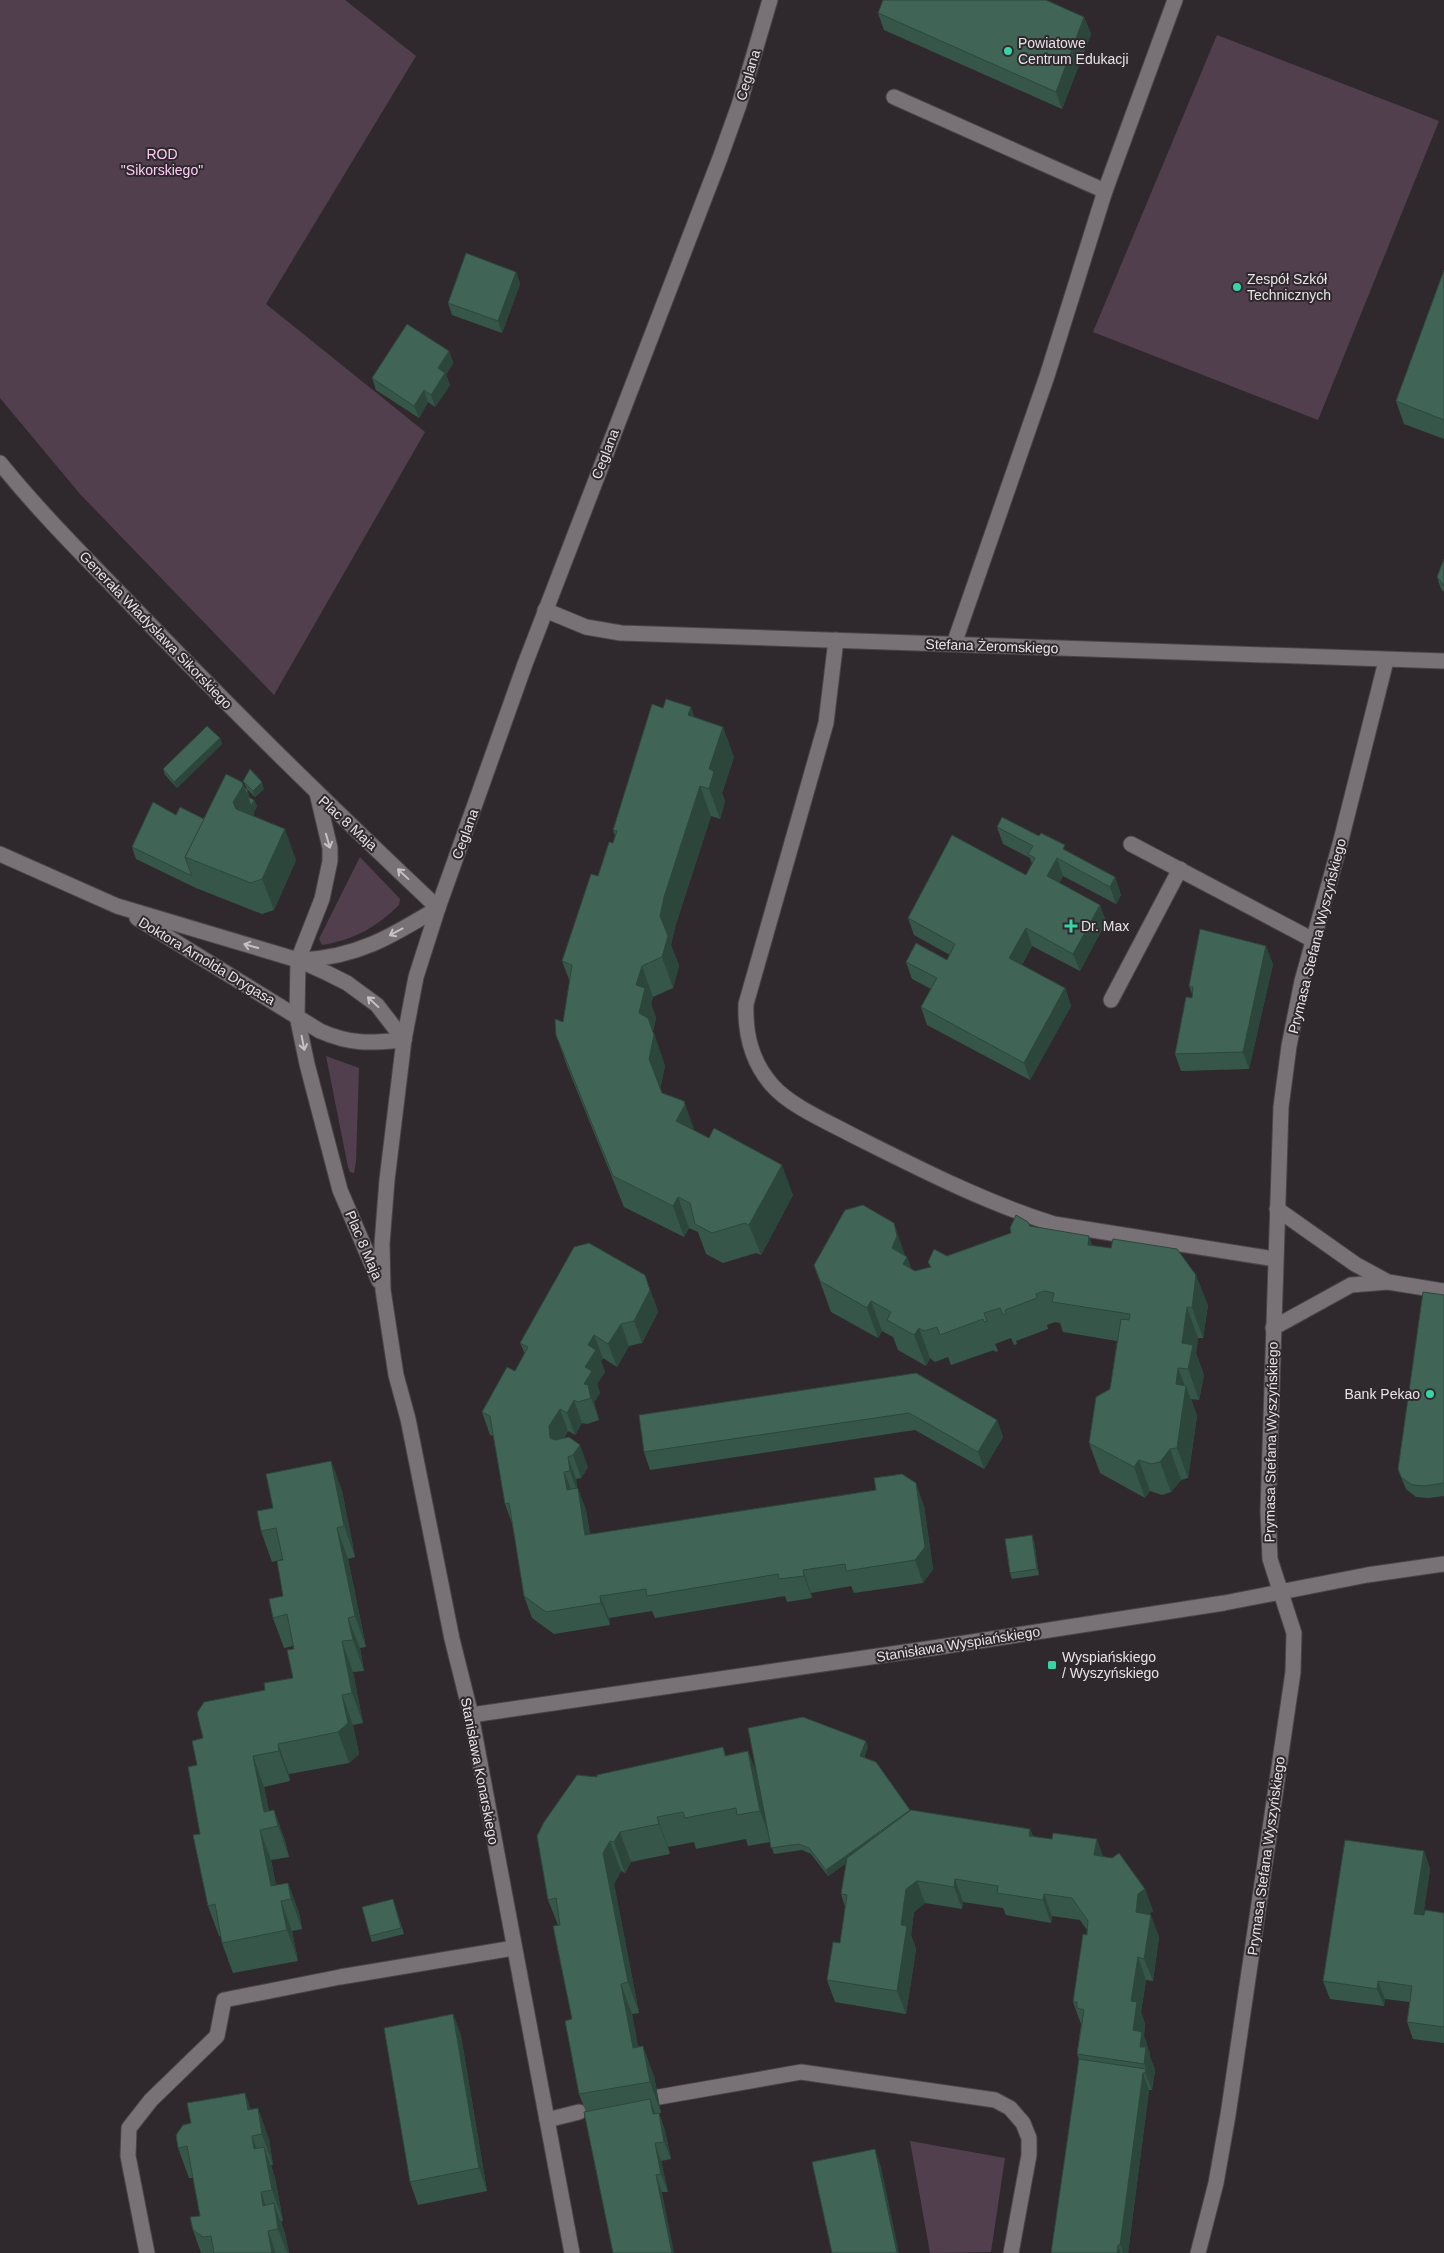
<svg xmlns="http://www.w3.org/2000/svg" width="1444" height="2253" viewBox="0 0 1444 2253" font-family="Helvetica,sans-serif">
<rect width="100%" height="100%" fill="#2f292e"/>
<!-- green -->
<g fill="#523f4e">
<path d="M0,0H345L416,56L266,304L425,432L274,695L80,494L0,398Z"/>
<path d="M1217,35L1439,121L1318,420L1093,332Z"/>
<path d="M360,857L400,899L399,905C377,927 353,940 322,945L319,939Z"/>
<path d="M326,1056L359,1068L356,1161L354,1173L350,1172L348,1167Z"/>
<path d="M910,2141L1005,2158L991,2252L930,2253Z"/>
</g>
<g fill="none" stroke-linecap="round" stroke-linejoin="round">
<defs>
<g id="minor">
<path d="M894,97L1105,191L1047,376L954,644"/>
<path d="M1105,191L1175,0"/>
<path d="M0,463C42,515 90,562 136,610C234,712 335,811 438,908"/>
<path d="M545,610L586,627L621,633L1444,661"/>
<path d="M836,640L826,723L746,1004C745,1034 751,1061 772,1085C790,1106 828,1122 852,1135C918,1168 984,1202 1054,1224L1275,1259"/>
<path d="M317,793L330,848V861L322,899L298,960L297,1016L307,1064L340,1190L379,1281"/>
<path d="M1131,844L1313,940"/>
<path d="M0,854L117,906L298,960L327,973L347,983L377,1005L404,1040"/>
<path d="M137,918L320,1031C352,1045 370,1043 404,1040"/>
<path d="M302,960C358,957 392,936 438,908"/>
<path d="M1111,1000L1180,869"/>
<path d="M1277,1209L1355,1264L1388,1282L1444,1291"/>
<path d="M1273,1328L1351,1285L1388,1282"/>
<path d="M471,1715L926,1649L1224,1603L1367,1575L1444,1564"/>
<path d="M659,2097L801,2072L995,2100L1010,2108L1023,2123L1029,2138V2155L1011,2253"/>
<path d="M547,2120L579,2112"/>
<path d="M147,2253L128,2156L129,2128L151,2100L217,2036L224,2000L340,1977L514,1948"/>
<path d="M572,2253L471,1715L452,1639L408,1419L396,1375L383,1290L382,1244L387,1180L404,1040L416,977L438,908L525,664L720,158L739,105L770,0"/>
<path d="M1198,2253L1216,2183L1228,2115L1293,1672L1294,1633L1270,1559L1268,1511L1281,1107L1289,1046L1302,981L1340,844L1386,661"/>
</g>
</defs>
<!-- minor casing -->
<use href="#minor" stroke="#494448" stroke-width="17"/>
<!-- minor -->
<use href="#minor" stroke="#787176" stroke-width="15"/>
</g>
<!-- wall -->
<g fill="#37564a">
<path d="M878,13L1084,17L1091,34L1062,109L884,30Z"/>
<path d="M1444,270V439L1404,424L1396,401Z"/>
<path d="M516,272L520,284L502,333L452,315L448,303Z"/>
<path d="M449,351L453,363L446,375L450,385L435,407L428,402L419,418L376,390L372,378Z"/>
<path d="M1444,559V592L1441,589L1437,577Z"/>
<path d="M695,718L734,757L722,793L725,801L720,819L711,816L675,927L671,945L679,966L673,988L653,997L651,1004L656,1018L653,1031L665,1066L660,1088L662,1093L694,1130L793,1195L761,1255L756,1253L723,1263L706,1254L698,1232L689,1228L684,1237L624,1207L567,1066L556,1035L563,1022L570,982L562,961L613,843L615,836L613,830Z"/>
<path d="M220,738L222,744L177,788L165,775L163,769Z"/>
<path d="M243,781L264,789L255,797L247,789L249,795V797L254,800L257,806L254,812V816L296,860L274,910L262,914L196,888L136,859L132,847L176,815L204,819L242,782L245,788L247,789Z"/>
<path d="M997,827L1067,851L1115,877L1121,895L1116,904L1063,876L1059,883L1100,905L1106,922L1080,971L1032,946L1022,965L1065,988L1071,1006L1030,1080L927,1025L921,1007L931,989L912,979L906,962L947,960L950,955L914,935L908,918L1026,875L1032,864L1030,858L1003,844Z"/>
<path d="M1273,964L1249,1069L1181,1071L1175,1054L1192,998V994L1189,986Z"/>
<path d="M1030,1226L1093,1245L1208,1305L1203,1338H1198L1196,1353L1204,1375L1199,1400L1191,1399L1197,1416L1188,1478L1181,1480L1171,1492L1162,1495L1150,1491L1145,1498L1100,1473L1089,1443L1110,1389L1117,1341L1063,1332L1060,1323L1055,1322L1047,1325L1048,1329L1016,1341L1017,1344L1014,1345L1011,1338L995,1344L998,1351L995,1352L994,1350L951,1365L948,1357L935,1362L930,1358L926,1366L898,1350L893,1337L882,1331L878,1338L831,1312L814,1265L906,1256L907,1257L911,1269L915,1271L930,1267L928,1262L947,1256Z"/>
<path d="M1444,1295V1496L1429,1498L1416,1497L1406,1489L1398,1469Z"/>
<path d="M653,1297L658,1312L642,1343L629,1346L617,1367L603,1358L601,1361L605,1372L597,1384L600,1393L594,1402L599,1420L587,1424L582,1423L575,1435L568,1431L564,1438L588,1467L581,1478L576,1479L577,1488L586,1510L590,1534L924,1506L933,1569L923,1583L854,1593L851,1586L811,1593L812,1598L787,1602L785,1596L655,1618L652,1611L609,1618L610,1625L554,1634L532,1618L524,1596L513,1526L505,1504L493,1436L490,1435L482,1412L515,1371L525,1354L520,1343Z"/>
<path d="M916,1373L997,1420L1003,1437L984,1469L915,1430L650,1470L644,1452Z"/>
<path d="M331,1461L342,1491L355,1557L348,1559L366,1647L360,1648L364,1671L353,1672L363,1723L353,1725L359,1754L349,1763L289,1774L290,1781L264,1787L269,1811L274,1810L285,1841L289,1857L271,1860L276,1885L288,1883L299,1913L302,1929L292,1931L298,1961L233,1973L222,1943L221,1936H219L208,1906L200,1834L197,1765L203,1738L265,1690L293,1678V1646L284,1648L273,1618L283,1596V1559L272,1562L261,1531L273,1508Z"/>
<path d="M1032,1535L1034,1541L1039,1575L1012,1579L1010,1573Z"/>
<path d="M723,1747L726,1756L757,1774L868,1747L864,1758L910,1810L1030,1829L1033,1836L1103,1856L1145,1889L1153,1911L1149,1914L1159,1937L1153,1981L1146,1980L1141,2012L1145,2024L1144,2036L1150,2054V2057L1155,2070L1152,2090H1149L1128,2253H1051L1079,2059L1077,2054L1081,2024L1073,2002L1087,1930L1080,1920L1052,1916L1051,1923L1006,1915L1003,1908L963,1902L962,1909L925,1903L914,1912L911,1935L916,1949L906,2014L835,2002L827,1980L840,1943L845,1907L841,1894L846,1863L828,1876L811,1854L802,1850L774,1854L770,1842L748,1846L746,1839L696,1849L694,1842L668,1847L670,1854L631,1862L625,1873L621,1871L614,1884L639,2013L632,2014L638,2047L654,2076L661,2113H659L665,2131L671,2159L661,2161L668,2192H662L586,2112L579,2094L572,2019L558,1925L548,1900L597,1777Z"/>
<path d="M1424,1851L1430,1869L1423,1915L1444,1913V2043L1413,2039L1407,2022L1410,2002L1385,1999L1384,2006L1330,1999L1323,1981Z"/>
<path d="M393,1899L404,1934L372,1942L370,1936Z"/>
<path d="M453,2014L461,2036L487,2191L418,2205L410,2182Z"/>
<path d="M251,2110L269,2139L273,2165H271L275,2178L283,2221H281L285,2234L289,2253H201L193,2230L200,2216L193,2178H189L178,2148Z"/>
</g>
<!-- shaded-wall -->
<g fill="#2d463c">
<path d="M1084,17L1091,34L1062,109L1056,92Z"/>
<path d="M516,272L520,284L502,333L498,321Z"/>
<path d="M449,351L453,363L446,375L450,385L435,407L431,395L438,368Z"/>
<path d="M424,390L428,402L419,418L414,406Z"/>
<path d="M691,707L702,738L688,715Z"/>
<path d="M723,727L734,757L722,793L725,801L720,819L709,789V769Z"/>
<path d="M220,738L222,744L177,788L174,782Z"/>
<path d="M242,782L247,794V789L249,795V800H254L257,806L254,812V817L244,833L233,802Z"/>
<path d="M262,782L264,789L255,797L253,791Z"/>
<path d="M700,786L711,816L675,927L671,945L679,966L673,988L662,957L660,916L664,897Z"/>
<path d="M285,829L296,860L274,910L262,879Z"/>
<path d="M1057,858L1063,876L1054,893L1047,876Z"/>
<path d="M1115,877L1121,895L1116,904L1110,887Z"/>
<path d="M1100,905L1106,922L1080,971L1073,954Z"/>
<path d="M1026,928L1032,946L1016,976L1009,958Z"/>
<path d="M1266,946L1273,964L1249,1069L1243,1052Z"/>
<path d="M642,966L653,997L651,1004L656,1018L653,1031L665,1066L660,1090L649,1059L639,1013L636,985Z"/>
<path d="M1065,988L1071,1006L1030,1080L1024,1063Z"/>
<path d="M684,1101L695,1132L676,1121Z"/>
<path d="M782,1165L793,1195L761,1255L749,1225Z"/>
<path d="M678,1197L689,1228L684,1237L673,1206Z"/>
<path d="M894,1223L906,1258L907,1257L918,1287L892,1248Z"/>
<path d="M1089,1236L1100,1266L1088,1245Z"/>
<path d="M645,1275L658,1312L642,1343L634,1321Z"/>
<path d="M1196,1275L1208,1305L1203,1338L1192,1308Z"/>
<path d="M871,1301L882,1331L878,1338L867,1308Z"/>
<path d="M1187,1307L1198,1338L1196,1353L1204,1375L1199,1400L1188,1369L1182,1343Z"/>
<path d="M621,1324L629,1346L617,1367L608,1344Z"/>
<path d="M919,1328L930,1358L926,1366L914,1335Z"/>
<path d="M594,1335L603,1358L601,1361L605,1372L597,1384L600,1393L594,1402L599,1420L591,1398L584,1384L588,1345Z"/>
<path d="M1178,1368L1186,1389V1386L1197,1416L1188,1478L1177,1448L1176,1384Z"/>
<path d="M574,1400L582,1423L575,1435L567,1413Z"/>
<path d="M560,1409L568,1431L557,1448L550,1438L549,1426Z"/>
<path d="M997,1420L1003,1437L984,1469L978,1452Z"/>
<path d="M580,1445L588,1467L581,1478L573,1455Z"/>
<path d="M1170,1449L1181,1480L1171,1492L1160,1462Z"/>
<path d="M568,1457L576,1479L578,1494L570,1471Z"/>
<path d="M1139,1460L1150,1491L1145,1498L1134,1467Z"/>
<path d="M331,1461L342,1491L355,1557L344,1526Z"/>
<path d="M564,1472L573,1494L567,1490Z"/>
<path d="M916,1483L924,1506L933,1569L923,1583L915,1560Z"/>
<path d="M578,1488L586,1510L593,1557L585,1535Z"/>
<path d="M337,1528L348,1559L366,1647L355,1616Z"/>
<path d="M1032,1535L1034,1541L1039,1575L1037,1569Z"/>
<path d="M803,1570L811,1593L812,1598L804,1576Z"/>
<path d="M600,1596L609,1618L610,1625L601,1603Z"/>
<path d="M348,1618L360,1648L364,1671L353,1640Z"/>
<path d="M342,1641L353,1672L363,1723L352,1693Z"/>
<path d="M342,1695L353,1725L359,1754L349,1763L338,1732Z"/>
<path d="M866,1741L868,1747L862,1762L860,1756Z"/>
<path d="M278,1744L289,1774L290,1781L279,1751Z"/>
<path d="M748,1751L760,1781L771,1841L760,1811Z"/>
<path d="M253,1756L264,1787L272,1827L264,1812Z"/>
<path d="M274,1810L285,1841L289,1857L278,1826Z"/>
<path d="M911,1811L913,1817L828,1876L826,1870Z"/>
<path d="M657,1817L668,1847L670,1854L659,1824Z"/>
<path d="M1030,1829L1038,1851L1029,1836Z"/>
<path d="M260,1830L271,1860L282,1917L271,1886Z"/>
<path d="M620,1832L631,1862L625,1873L614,1842Z"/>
<path d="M1097,1839L1105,1862L1094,1855Z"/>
<path d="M610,1841L621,1871L614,1884L639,2013L628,1982L603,1853Z"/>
<path d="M1424,1851L1430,1869L1421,1932L1414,1914Z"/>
<path d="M955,1879L963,1902L962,1909L954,1887Z"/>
<path d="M917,1881L925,1903L914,1912L911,1935L916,1949L906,2014L897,1991L901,1925L906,1889Z"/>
<path d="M288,1883L299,1913L302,1929L291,1899Z"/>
<path d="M1145,1889L1153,1911L1146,1916L1136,1912L1138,1894Z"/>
<path d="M1044,1894L1052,1916L1051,1923L1043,1900Z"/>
<path d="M281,1901L292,1931L298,1961L287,1930Z"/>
<path d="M1151,1915L1159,1937L1153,1981L1144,1959Z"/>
<path d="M1138,1957L1146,1980L1141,2012L1145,2024L1144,2036L1150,2054V2057L1155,2070L1152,2086L1133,2030L1131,2001Z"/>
<path d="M1378,1981L1385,1999L1384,2006L1377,1989Z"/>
<path d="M621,1984L632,2014L644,2078L633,2048Z"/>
<path d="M453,2014L461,2036L487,2191L479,2168Z"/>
<path d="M643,2046L654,2076L661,2113L650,2082Z"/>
<path d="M1146,2069L1152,2086V2090L1145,2073Z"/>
<path d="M1143,2073L1149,2090L1128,2253H1123L1120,2245Z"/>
<path d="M245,2093L256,2124L248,2110Z"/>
<path d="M650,2099L656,2116L653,2114Z"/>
<path d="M258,2108L269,2139L273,2165L262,2134Z"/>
<path d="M659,2113L665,2131L671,2159L664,2142Z"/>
<path d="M252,2136L263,2167L254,2149Z"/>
<path d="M655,2143L661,2161L668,2192L661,2174Z"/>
<path d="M264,2147L275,2178L283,2221L272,2190Z"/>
<path d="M875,2149L881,2167L899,2253H897Z"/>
<path d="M656,2175L662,2192L674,2253H672Z"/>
<path d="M261,2192L272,2223L263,2206Z"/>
<path d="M274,2203L285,2234L289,2253H287L278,2229Z"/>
<path d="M268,2231L276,2253H272Z"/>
<path d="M1118,2245L1121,2253H1117Z"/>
</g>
<!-- building -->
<g fill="#406456" stroke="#2d463c">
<path d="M883,0H1046L1084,17L1056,92L878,13Z"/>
<path d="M466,253L516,272L498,321L448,303Z"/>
<path d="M1444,270V420L1396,401Z"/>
<path d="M407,324L449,351L438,368L445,373L431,395L424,390L414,406L372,378Z"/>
<path d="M1444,559V586L1437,577Z"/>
<path d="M666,699L691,707L688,715L723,727L709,769L714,771L709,789L700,786L664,897L660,916L668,936L662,957L642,966L636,985L645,988L639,1013L648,1018L654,1035L649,1059L662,1093L684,1101L685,1105L676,1121L709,1138L714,1128L782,1165L749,1225L745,1223L712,1233L695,1224L690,1203L678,1197L673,1206L613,1176L556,1035L555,1019L563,1022L572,965L562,961L591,874L598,876L609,842L613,843L617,831L613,830L652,704L663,708Z"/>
<path d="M207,726L220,738L174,782L163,769Z"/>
<path d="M250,769L262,782L253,791L243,781Z"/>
<path d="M226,774L242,782L243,786L233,802L236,809L285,829L262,879L251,883L185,857Z"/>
<path d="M248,797L254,800L251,806Z"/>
<path d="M153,802L176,815L180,807L204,819L185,857L192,876L132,847Z"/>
<path d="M1002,817L1039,836L1041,833L1065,845L1063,849L1115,877L1110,887L1057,858L1047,876L1100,905L1073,954L1026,928L1009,958L1065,988L1024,1063L921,1007L937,978L906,962L916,943L947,960L955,944L908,918L952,835L1026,875L1035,858L1028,854L1033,846L997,827Z"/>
<path d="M1200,929L1266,946L1243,1052L1175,1054L1186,997L1192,998L1193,987L1189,986Z"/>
<path d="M863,1205L894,1223L897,1236L892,1248L907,1257L903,1264L915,1271L931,1267L928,1262L934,1249L947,1256L1011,1233L1010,1228L1016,1215L1028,1222L1030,1226L1089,1236L1088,1245L1111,1248L1113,1239L1177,1249L1196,1275L1192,1308L1187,1307L1182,1343L1193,1345L1188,1369L1178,1368L1176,1384L1186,1386L1177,1448L1170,1449L1160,1462L1151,1464L1139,1460L1134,1467L1089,1443L1096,1397L1110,1389L1121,1319L1129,1320L1130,1314L1052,1302L1054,1293L1044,1291L1036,1294L1037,1298L1005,1310L1006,1314L1003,1315L1000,1308L984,1313L987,1321L984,1322L983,1319L940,1335L937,1327L924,1331L919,1328L914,1335L887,1320L891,1312L871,1301L867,1308L820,1281L814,1265L845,1210Z"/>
<path d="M589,1243L645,1275L650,1290L634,1321L621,1324L608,1344L594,1335L588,1345L596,1350L585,1367L592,1371L584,1384L588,1385L591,1398L578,1402L574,1400L567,1413L560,1409L549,1426L550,1438L555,1440L569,1437L580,1445L573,1455L568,1457L570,1471L564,1472L567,1490L578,1488L585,1535L876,1490L874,1478L902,1474L916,1483L925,1547L915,1560L846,1571L845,1564L803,1570L804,1576L779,1579L778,1574L647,1596L646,1589L600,1596L601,1603L546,1612L524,1596L509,1503L505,1504L490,1416L482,1412L507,1367L515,1371L528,1347L520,1343L574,1247Z"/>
<path d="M1423,1292L1444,1295V1483L1425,1486L1412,1485L1401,1477L1398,1469Z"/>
<path d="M916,1373L997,1420L978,1452L909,1413L644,1452L639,1415Z"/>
<path d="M331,1461L344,1526L337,1528L355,1616L348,1618L353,1640L342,1641L352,1693L342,1695L348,1723L338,1732L278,1744L279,1751L253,1756L264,1812L274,1810L278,1826L260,1830L271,1886L288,1883L291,1899L281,1901L287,1930L222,1943L215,1904L208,1906L193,1835L200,1834L188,1767L197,1765L192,1741L203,1738L197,1713L204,1702L265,1690L264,1683L293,1678L287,1650L294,1649L287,1614L273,1618L269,1599L283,1596L277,1561L283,1560L276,1528L261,1531L257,1511L273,1508L266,1474Z"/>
<path d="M1032,1535L1037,1569L1010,1573L1005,1539Z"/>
<path d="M803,1717L866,1741L860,1756L876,1762L910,1810L826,1870L809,1848L799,1844L771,1848L748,1728Z"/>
<path d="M723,1747L725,1756L748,1751L760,1811L737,1815L736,1808L685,1818L683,1812L657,1817L659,1824L620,1832L614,1842L610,1841L603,1853L628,1982L621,1984L633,2048L643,2046L650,2082L579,2094L565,2021L572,2019L553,1926L560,1925L556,1898L548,1900L537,1836L544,1822L577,1775L597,1777V1775Z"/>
<path d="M911,1810L1030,1829L1029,1836L1052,1839L1053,1833L1097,1839L1094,1855L1112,1858L1119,1853L1145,1889L1138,1894L1136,1912L1151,1915L1144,1959L1138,1957L1131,2001L1137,2002L1133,2030L1142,2032L1140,2047H1146L1144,2064L1077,2054L1084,2010L1077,2008V2002H1073L1083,1934L1087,1935L1088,1921L1072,1898L1044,1894L1043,1900L997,1893L998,1886L955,1879L954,1887L917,1881L906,1889L901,1925L907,1926L897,1991L827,1980L833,1942L840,1943L847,1895L841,1894L847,1858Z"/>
<path d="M1345,1840L1424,1851L1414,1914L1424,1915L1425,1910L1444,1913V2027L1407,2022L1412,1986L1378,1981L1377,1989L1323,1981Z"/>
<path d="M393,1899L401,1928L370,1936L362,1907Z"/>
<path d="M453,2014L479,2168L410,2182L384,2028Z"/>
<path d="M1079,2059L1146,2069L1145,2073H1143L1120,2245H1118L1117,2253H1051Z"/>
<path d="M245,2093L248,2110L258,2108L262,2134L252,2136L254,2149L264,2147L272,2190L261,2192L263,2206L274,2203L278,2229L268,2231L272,2253H214L211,2236L203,2237L193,2230L190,2217L200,2216L187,2146L178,2148L176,2135L183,2125L191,2123L187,2103Z"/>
<path d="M650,2099L653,2114L659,2113L664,2142L655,2143L661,2174L656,2175L672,2253H613L584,2112Z"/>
<path d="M875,2149L897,2253H832L812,2162Z"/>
</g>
<!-- one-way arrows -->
<defs><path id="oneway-shaft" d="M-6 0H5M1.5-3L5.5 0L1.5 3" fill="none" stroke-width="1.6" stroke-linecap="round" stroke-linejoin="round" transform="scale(1.25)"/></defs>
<g stroke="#c6c1c4">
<use href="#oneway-shaft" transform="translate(328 841) rotate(74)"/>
<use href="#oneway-shaft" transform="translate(403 874) rotate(-137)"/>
<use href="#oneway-shaft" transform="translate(396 932) rotate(152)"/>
<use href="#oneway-shaft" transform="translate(251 946) rotate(-164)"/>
<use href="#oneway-shaft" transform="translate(373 1002) rotate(-137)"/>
<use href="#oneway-shaft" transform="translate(303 1043) rotate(79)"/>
</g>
<!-- markers -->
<g fill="#39d4a5" stroke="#2f292e" stroke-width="2">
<circle cx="1008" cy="51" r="5"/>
<circle cx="1237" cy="287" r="5"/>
<path d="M1068.5 918.5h5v5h5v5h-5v5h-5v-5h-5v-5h5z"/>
<circle cx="1430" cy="1394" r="5"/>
<rect x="1047" y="1660" width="10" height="10" rx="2.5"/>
</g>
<g text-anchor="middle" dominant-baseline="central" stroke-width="4" stroke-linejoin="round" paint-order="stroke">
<!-- poi labels -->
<g font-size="14" fill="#e7e3e6" stroke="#2f292e" text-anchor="start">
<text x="1018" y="43">Powiatowe<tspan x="1018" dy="16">Centrum Edukacji</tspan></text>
<text x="1247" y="279">Zespół Szkół<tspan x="1247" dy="16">Technicznych</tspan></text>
<text x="1081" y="926">Dr. Max</text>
<text x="1420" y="1394" text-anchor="end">Bank Pekao</text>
<text x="1062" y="1657">Wyspiańskiego<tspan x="1062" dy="16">/ Wyszyńskiego</tspan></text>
</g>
<!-- street labels -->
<g font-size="14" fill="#e7e3e6" stroke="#2f292e">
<text transform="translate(748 75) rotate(-73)">Ceglana</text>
<text transform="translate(605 454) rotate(-69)">Ceglana</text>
<text transform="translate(156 630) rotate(46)">Generała Władysława Sikorskiego</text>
<text transform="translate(992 646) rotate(2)">Stefana Żeromskiego</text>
<text transform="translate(348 823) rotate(42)">Plac 8 Maja</text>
<text transform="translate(465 834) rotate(-70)">Ceglana</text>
<text transform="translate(1317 936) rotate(-76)">Prymasa Stefana Wyszyńskiego</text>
<text transform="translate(207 961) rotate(31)">Doktora Arnolda Drygasa</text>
<text transform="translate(364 1245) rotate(67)">Plac 8 Maja</text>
<text transform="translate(1271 1442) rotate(-89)">Prymasa Stefana Wyszyńskiego</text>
<text transform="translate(958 1644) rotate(-9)">Stanisława Wyspiańskiego</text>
<text transform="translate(480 1771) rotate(79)">Stanisława Konarskiego</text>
<text transform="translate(1266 1856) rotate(-82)">Prymasa Stefana Wyszyńskiego</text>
</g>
<!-- park labels -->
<g font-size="14" fill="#feccf6" stroke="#2f292e">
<text x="162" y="154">ROD<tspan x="162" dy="16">"Sikorskiego"</tspan></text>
</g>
</g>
</svg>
